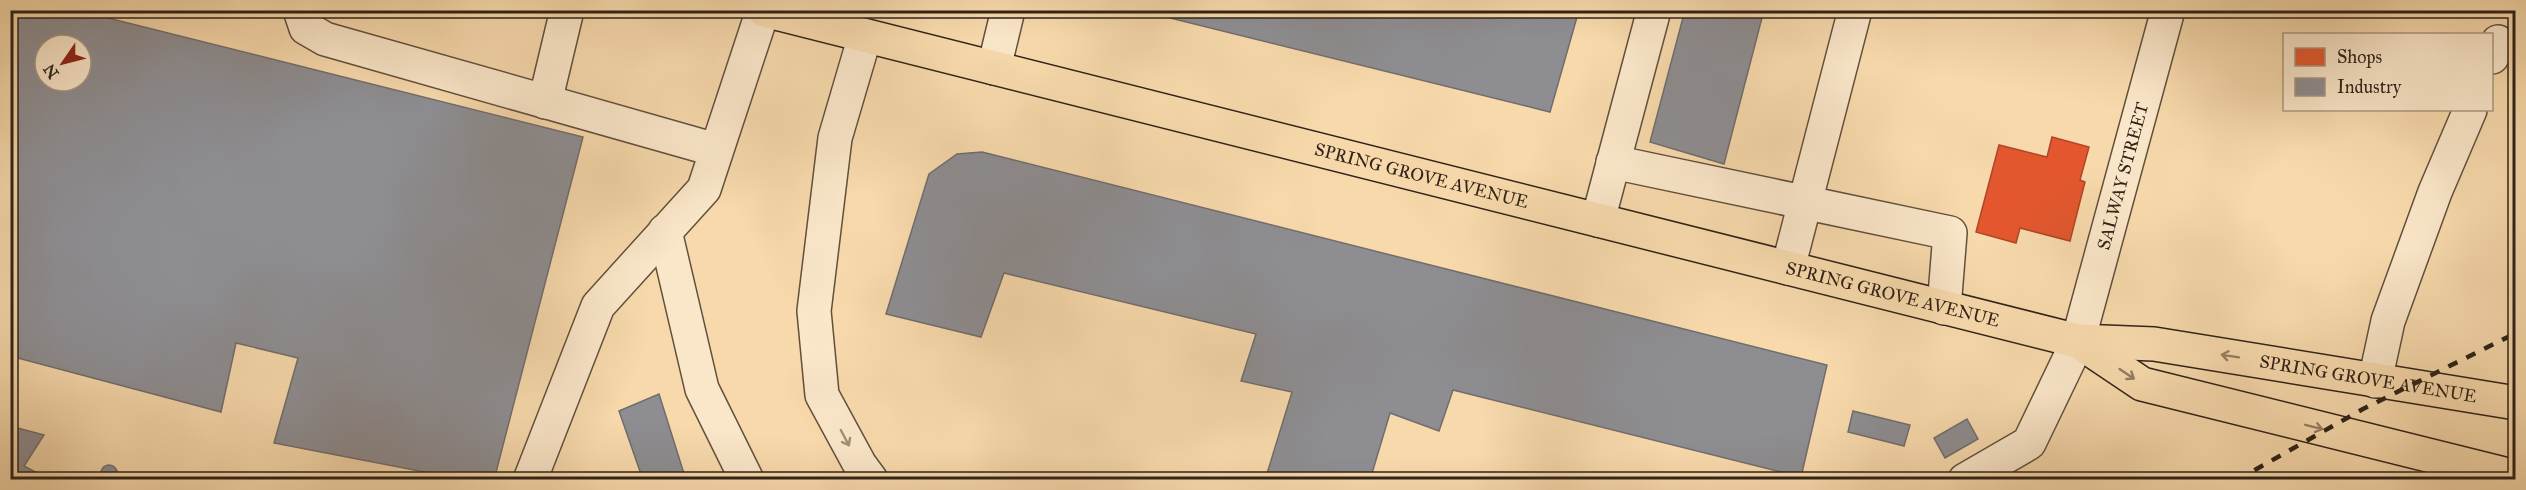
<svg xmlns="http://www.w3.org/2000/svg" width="2526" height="490" viewBox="0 0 2526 490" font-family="'IM FELL Great Primer',serif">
<rect width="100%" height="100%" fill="#f7d9ac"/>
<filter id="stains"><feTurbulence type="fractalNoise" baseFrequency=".00333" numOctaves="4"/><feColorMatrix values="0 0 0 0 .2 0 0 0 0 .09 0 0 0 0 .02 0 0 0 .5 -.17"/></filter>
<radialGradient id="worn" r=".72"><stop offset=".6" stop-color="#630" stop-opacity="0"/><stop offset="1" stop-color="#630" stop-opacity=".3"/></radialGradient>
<!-- shops -->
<path fill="#e4572e" stroke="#ae4727" stroke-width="1.5" d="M2052,137L2089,147L2080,180L2085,182L2070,241L2020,228L2016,243L1976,232L1999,145L2047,157Z"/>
<!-- industry -->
<g fill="#8d8d92" stroke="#716d6d" stroke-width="1.5" fill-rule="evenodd">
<path d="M11,10H110L108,18L583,137L494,480H466L274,443L298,358L236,343L221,412L10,356ZM45,45H81V81H45Z"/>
<path d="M1138,10H1579L1550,112Z"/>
<path d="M1685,10H1764L1724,164L1650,142Z"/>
<path d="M982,152L1827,365L1801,477L1453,390L1439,431L1390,413L1370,480H1265L1292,392L1241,381L1256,334L1004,273L981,337L886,314L929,174L957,154Z"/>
<path d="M659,394L686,480H643L619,411Z"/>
<path d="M1853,411L1910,425L1904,446L1848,432Z"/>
<path d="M1967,419L1978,439L1945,458L1934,438Z"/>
<path d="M10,426L44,435L24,466L50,480H10Z"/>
<circle cx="109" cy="473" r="8"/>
<path d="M133,474L140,480H122L125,476Z"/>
</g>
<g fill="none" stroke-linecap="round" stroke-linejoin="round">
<defs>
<g id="minor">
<path d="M300,10L306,28L325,39L716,150"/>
<path d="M865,36L835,138L814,311L822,395L860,465L871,480"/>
<path d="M2492,57L2498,42"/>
<path d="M994,68L1008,10"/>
<path d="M545,102L567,10"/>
<path d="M1613,162L1950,233L1944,308"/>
<path d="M1598,220L1654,10"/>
<path d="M665,231L702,389L747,480"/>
<path d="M1788,268L1855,10"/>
<path d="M2375,381L2388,321L2435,192L2470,110"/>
<path d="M530,480L598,306L704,189L763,10"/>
<path id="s1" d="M1965,480L2029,443L2078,341L2168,10"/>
</g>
<g id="major">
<path id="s2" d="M764,10L2078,341L2154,344L2516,403"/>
<path d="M2078,341L2142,384L2516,477"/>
</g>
</defs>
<!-- minor casing -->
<use href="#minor" stroke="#61503d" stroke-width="36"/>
<!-- major casing -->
<use href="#major" stroke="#2f2218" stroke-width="36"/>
<!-- minor -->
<use href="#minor" stroke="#fae6c9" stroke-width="33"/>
<!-- major -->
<use href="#major" stroke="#f7d9ac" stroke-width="33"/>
<!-- rail -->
<path stroke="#2f2218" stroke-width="4.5" stroke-dasharray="10 10" stroke-linecap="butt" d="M2237,480L2363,409L2516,333"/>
</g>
<!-- one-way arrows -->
<defs><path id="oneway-shaft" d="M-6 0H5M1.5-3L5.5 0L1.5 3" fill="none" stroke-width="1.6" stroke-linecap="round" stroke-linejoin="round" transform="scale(1.5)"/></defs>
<g stroke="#937e62">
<use href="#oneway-shaft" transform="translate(2230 356) rotate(-171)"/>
<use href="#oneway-shaft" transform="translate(2127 374) rotate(34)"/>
<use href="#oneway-shaft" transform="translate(2314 427) rotate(14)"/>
</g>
<use stroke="#9f8e79" href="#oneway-shaft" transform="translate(845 438) rotate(62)"/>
<g text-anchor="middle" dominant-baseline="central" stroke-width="6" stroke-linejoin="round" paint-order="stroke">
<!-- street labels -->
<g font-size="18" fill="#2f2218" stroke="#fae6c9">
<text stroke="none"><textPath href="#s2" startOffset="678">SPRING GROVE AVENUE</textPath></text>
<text stroke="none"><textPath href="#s1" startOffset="358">SALWAY STREET</textPath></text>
<text stroke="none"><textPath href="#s2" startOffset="1164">SPRING GROVE AVENUE</textPath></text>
<text stroke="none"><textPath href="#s2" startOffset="1648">SPRING GROVE AVENUE</textPath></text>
</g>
</g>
<!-- margin -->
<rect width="2526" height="490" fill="none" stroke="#f7d9ac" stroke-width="36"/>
<rect x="12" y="12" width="2502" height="466" fill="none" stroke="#2f2218" stroke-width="3"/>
<rect x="18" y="18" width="2490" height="454" fill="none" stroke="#2f2218" stroke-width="1.5"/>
<!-- legend -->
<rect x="2283" y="33" width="210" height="78" fill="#fae6c9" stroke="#a99882" stroke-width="1.5"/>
<rect x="2295" y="48" width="30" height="18" fill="#e4572e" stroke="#a99882" stroke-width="1.5"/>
<text x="2337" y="63" font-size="18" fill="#2f2218">Shops</text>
<rect x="2295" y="78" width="30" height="18" fill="#8d8d92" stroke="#a99882" stroke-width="1.5"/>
<text x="2337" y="93" font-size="18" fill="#2f2218">Industry</text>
<!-- north arrow -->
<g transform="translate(63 63) rotate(235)"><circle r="28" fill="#fae6c9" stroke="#a99882" stroke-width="1.5"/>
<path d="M0-4.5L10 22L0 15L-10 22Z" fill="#8f2418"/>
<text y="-9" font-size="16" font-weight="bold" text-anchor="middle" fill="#2f2218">N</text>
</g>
<rect width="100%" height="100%" filter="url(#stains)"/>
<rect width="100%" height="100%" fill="url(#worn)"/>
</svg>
